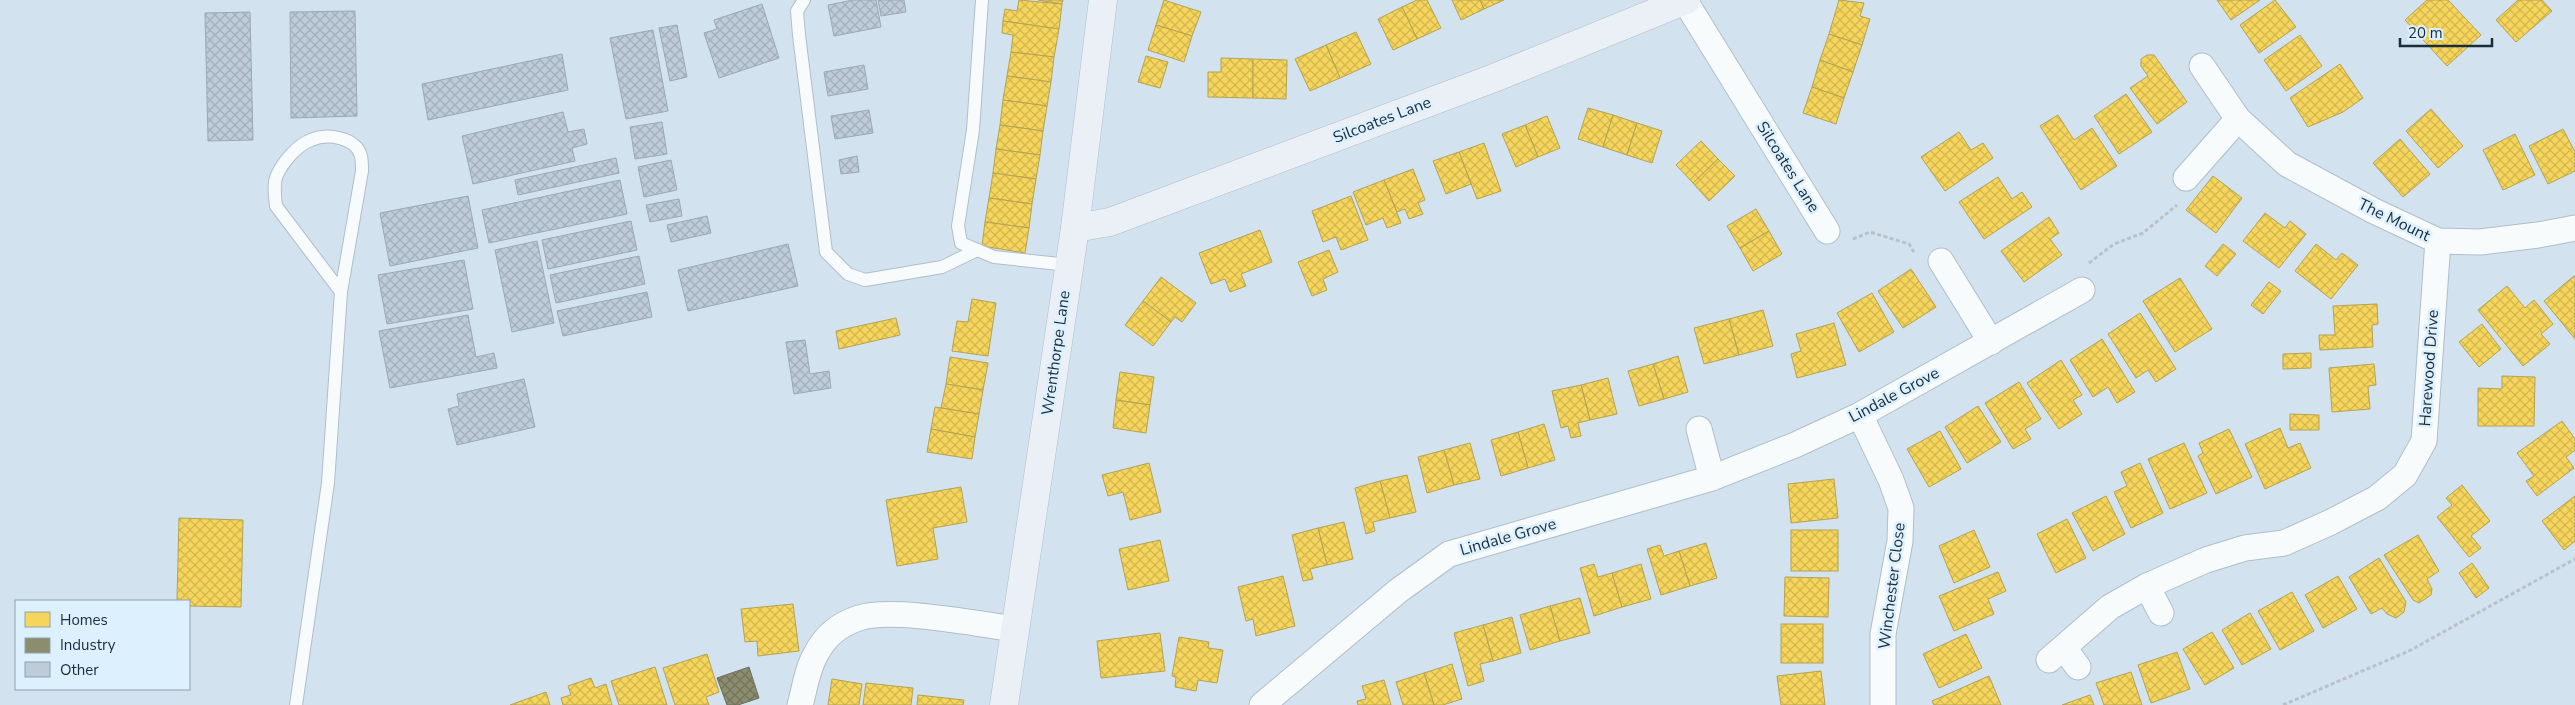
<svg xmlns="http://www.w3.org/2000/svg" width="2575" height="705" viewBox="0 0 2575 705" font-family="'Nunito Sans',sans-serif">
<defs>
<pattern id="homes-cross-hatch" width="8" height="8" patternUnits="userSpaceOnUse" patternTransform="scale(1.25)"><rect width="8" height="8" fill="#f6d55c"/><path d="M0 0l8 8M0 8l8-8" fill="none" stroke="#d2b751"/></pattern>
<pattern id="industry-cross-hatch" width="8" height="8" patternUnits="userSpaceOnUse" patternTransform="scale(1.25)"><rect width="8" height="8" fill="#8c8c6e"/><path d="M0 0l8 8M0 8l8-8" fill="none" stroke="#72735b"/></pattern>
<pattern id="building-cross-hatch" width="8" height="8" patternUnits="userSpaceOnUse" patternTransform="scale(1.25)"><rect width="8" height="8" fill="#becbd8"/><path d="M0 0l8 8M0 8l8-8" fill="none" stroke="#a3afba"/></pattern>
</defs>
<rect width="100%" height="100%" fill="#d2e2ee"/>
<!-- homes -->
<g fill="url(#homes-cross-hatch)" stroke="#b4a352">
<path d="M1019,0L1062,4L1059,29L1003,21L1005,9L1017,11Z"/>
<path d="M1038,0H1063L1062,4Z"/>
<path d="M1164,0L1201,12L1192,36L1156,25Z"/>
<path d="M1417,0H1427L1441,28L1417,39L1402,7Z"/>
<path d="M1452,0H1480L1484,9L1461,20Z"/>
<path d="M1480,0H1504L1484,9Z"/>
<path d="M1839,0L1864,3L1860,16L1870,19L1862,45L1829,34Z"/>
<path d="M2217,0H2260L2231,20Z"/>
<path d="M2275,0L2296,27L2259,53L2240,25Z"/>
<path d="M2427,0H2448L2481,35L2447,66L2405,20Z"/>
<path d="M2518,0H2542L2552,11L2516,42L2496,20Z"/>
<path d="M1402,7L1417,39L1393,50L1378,19Z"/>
<path d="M1003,21L1059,29L1054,57L1011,52L1013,35L1002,33Z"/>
<path d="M1156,25L1192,36L1184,62L1148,50Z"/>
<path d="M1356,32L1371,64L1340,78L1326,45Z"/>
<path d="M1829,34L1862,45L1853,72L1820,60Z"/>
<path d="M2300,35L2322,66L2286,91L2264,60Z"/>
<path d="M1326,45L1340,78L1310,91L1295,59Z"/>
<path d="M1011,52L1054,57L1051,82L1007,76Z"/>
<path d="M2147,55H2154L2187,102L2157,124L2130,88L2148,76L2141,66V59Z"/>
<path d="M1146,56L1168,62L1160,88L1138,82Z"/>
<path d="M1221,58L1253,59V98L1208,97V72H1221Z"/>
<path d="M1253,59L1287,60L1286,99L1253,98Z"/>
<path d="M1820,60L1853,72L1844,98L1812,87Z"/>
<path d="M2340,64L2363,98L2343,112L2308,127L2290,98Z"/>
<path d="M1007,76L1051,82L1047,106L1003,100Z"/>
<path d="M1812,87L1844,98L1836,124L1803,113Z"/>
<path d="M2126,94L2152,132L2119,154L2094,116Z"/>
<path d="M1003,100L1047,106L1043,131L1000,125Z"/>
<path d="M1588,108L1613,115L1603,147L1578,139Z"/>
<path d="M2431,109L2463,146L2438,168L2406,131Z"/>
<path d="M1613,115L1637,123L1627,155L1603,147Z"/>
<path d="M2058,115L2074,140L2092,128L2117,166L2081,190L2040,126Z"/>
<path d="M1547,116L1560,148L1538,157L1525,125Z"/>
<path d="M1637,123L1662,131L1652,163L1627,155Z"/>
<path d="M1000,125L1043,131L1040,155L996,149Z"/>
<path d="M1525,125L1538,157L1516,167L1502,134Z"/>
<path d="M2563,129L2575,152V171L2548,184L2529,146Z"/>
<path d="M1959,132L1971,150L1983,143L1993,158L1945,191L1921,157Z"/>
<path d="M2515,134L2535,175L2503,190L2483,150Z"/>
<path d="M2400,139L2430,174L2403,197L2373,163Z"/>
<path d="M1701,141L1718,159L1693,183L1676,165Z"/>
<path d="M1484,143L1501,191L1477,199L1459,152Z"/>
<path d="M996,149L1040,155L1036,179L993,173Z"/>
<path d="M1459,152L1471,184L1446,194L1433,161Z"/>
<path d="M1718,159L1735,176L1709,201L1693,183Z"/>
<path d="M1413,169L1425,200L1418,203L1423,214L1409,219L1405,209L1397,212L1384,180Z"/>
<path d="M993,173L1036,179L1032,204L989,198Z"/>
<path d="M2213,176L2242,198L2216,233L2186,210Z"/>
<path d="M1998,177L2012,199L2022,192L2032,207L1984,239L1959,202Z"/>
<path d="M1384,180L1401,223L1387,228L1383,218L1366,225L1353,192Z"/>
<path d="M1351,196L1368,240L1341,250L1336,237L1323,242L1312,211Z"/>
<path d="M989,198L1032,204L1029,228L985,222Z"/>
<path d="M1756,209L1769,231L1740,248L1727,226Z"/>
<path d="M2265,213L2285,228L2290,221L2306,234L2279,268L2243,241Z"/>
<path d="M2049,217L2059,233L2050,239L2062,255L2024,282L2001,251Z"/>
<path d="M985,222L1029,228L1025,253L982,246Z"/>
<path d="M1260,230L1272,262L1241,274L1246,286L1230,292L1225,279L1211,284L1199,253Z"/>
<path d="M1769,231L1782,254L1753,271L1740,248Z"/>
<path d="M2223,244L2236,254L2217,276L2205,266Z"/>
<path d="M2316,244L2336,260L2342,253L2358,265L2331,299L2295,271Z"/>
<path d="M1329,250L1338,272L1323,279L1327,290L1312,296L1298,262Z"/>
<path d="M1911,269L1936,307L1903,328L1878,291Z"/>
<path d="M2574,276L2575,278V339L2544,301Z"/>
<path d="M1161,277L1196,303L1182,322L1175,317L1171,322L1143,301Z"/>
<path d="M2180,278L2212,329L2175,352L2143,301Z"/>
<path d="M2269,282L2281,291L2263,314L2251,305Z"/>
<path d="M2507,286L2525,308L2534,300L2553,324L2541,334L2550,344L2523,366L2478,310Z"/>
<path d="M1872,293L1894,332L1859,352L1837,313Z"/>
<path d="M972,299L996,303L988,356L952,351L957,321L968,322Z"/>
<path d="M1143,301L1171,322L1153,346L1125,325Z"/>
<path d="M2377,304L2378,324L2372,325L2373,347L2320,350L2319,335H2335L2333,306Z"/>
<path d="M1763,310L1773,346L1739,355L1729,319Z"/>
<path d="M2140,313L2176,369L2156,382L2148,370L2136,378L2108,334Z"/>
<path d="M896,318L900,335L839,349L836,331Z"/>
<path d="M1729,319L1739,355L1704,364L1694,328Z"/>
<path d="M1834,323L1846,365L1797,378L1791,354L1801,351L1796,334Z"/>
<path d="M2482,324L2501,349L2479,367L2459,342Z"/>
<path d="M2102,339L2135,392L2117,403L2108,387L2093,397L2070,360Z"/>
<path d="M2311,353V368L2283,369V354Z"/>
<path d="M1678,356L1688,392L1664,399L1653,364Z"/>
<path d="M950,357L988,363L983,390L946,384Z"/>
<path d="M2061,360L2082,395L2073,400L2082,414L2059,429L2027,383Z"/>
<path d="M1653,364L1664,399L1639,406L1628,371Z"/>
<path d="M2374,364L2376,385L2368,386L2370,409L2332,412L2329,368Z"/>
<path d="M1120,372L1154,377L1150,405L1116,400Z"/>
<path d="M2502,376L2535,377L2534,426H2478V388L2502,389Z"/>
<path d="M1608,378L1617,414L1590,420L1581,385Z"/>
<path d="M2019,382L2041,419L2025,429L2031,439L2013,449L1985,403Z"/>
<path d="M946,384L983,390L979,414L941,408Z"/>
<path d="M1581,385L1590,420L1578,423L1581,436L1571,438L1568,426L1561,428L1552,391Z"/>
<path d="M1116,400L1150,405L1146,433L1113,428Z"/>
<path d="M1978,406L2001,442L1967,463L1945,427Z"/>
<path d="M935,407L979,414L975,437L931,429Z"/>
<path d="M2290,414L2319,415V430H2290Z"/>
<path d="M2562,421L2575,439V450L2566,457L2574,468L2537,496L2526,481L2534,476L2517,453Z"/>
<path d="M1544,424L1555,460L1528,468L1518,432Z"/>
<path d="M2280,428L2288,448L2300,443L2311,468L2265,489L2245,444Z"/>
<path d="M931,429L975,437L972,459L927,452Z"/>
<path d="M2229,429L2252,477L2216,494L2198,456L2203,453L2199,443Z"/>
<path d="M1940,431L1961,469L1929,487L1907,449Z"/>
<path d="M1518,432L1528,468L1501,476L1491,440Z"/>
<path d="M1470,443L1480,479L1454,485L1444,450Z"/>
<path d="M2184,443L2207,493L2170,509L2148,459Z"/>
<path d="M1444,450L1454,485L1427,493L1418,457Z"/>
<path d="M1149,463L1161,512L1130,520L1123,492L1108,496L1102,475Z"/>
<path d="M2140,463L2163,513L2131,528L2114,492L2127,486L2121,472Z"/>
<path d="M1407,475L1416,512L1390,518L1380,481Z"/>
<path d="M1834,479L1838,518L1791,523L1788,484Z"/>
<path d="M1380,481L1390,518L1373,522L1375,531L1366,534L1355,488Z"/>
<path d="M2462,485L2490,521L2471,536L2481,548L2469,557L2437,517L2452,505L2446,498Z"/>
<path d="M961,487L967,522L933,528L938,559L897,566L886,500Z"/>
<path d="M2106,496L2125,534L2093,551L2072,513Z"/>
<path d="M2575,496V541L2564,550L2542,521Z"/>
<path d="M179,518L243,520L241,607L189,606V601H177Z"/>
<path d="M2067,519L2086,558L2056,573L2037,534Z"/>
<path d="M1344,522L1353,559L1327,565L1318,528Z"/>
<path d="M1318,528L1327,565L1310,569L1313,579L1303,581L1292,535Z"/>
<rect x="1791" y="530" width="47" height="41"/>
<path d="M1974,530L1990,567L1954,583L1939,546Z"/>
<path d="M2418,535L2439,571L2427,579L2432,589L2431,595L2419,603L2413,600L2384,555Z"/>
<path d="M1160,540L1169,581L1128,590L1119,549Z"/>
<path d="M1706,543L1717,578L1690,586L1679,551Z"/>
<path d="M1660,545L1664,556L1679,551L1690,586L1661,595L1647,549Z"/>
<path d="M2379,558L2406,602L2404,612L2396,618L2387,614L2382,608L2371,614L2349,577Z"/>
<path d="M2472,563L2489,588L2476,598L2459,573Z"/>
<path d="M1594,564L1598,577L1612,573L1622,607L1594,616L1580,568Z"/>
<path d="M1641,564L1651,599L1622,607L1612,573Z"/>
<path d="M1998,572L2006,591L1988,599L1994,614L1954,631L1939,596Z"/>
<path d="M1283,576L1295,626L1256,636L1253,619L1246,621L1238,587Z"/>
<path d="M2338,576L2357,609L2323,628L2305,595Z"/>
<path d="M1785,577L1829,578L1828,617L1784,616Z"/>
<path d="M2292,592L2314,631L2280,650L2258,611Z"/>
<path d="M1580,598L1590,633L1560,641L1550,606Z"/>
<path d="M793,604L799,651L758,656L757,641L745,642L741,609Z"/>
<path d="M1550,606L1560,641L1530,650L1520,615Z"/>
<path d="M2250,613L2271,649L2242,665L2222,630Z"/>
<path d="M1512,617L1521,653L1493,661L1483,625Z"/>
<rect x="1781" y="624" width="42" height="39"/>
<path d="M1483,625L1493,661L1480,664L1484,681L1468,686L1454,633Z"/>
<path d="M2212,632L2234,668L2205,685L2183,649Z"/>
<path d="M1160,633L1165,671L1101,678L1097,641Z"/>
<path d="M1966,634L1982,668L1939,688L1923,654Z"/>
<path d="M1179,637L1209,642L1208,648L1223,650L1217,683L1198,680L1196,691L1175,687L1176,677L1172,676Z"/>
<path d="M2177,652L2190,689L2151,703L2138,665Z"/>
<path d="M707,654L719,692L706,697L709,705H675L663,668Z"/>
<path d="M1452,664L1462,699L1443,705H1434L1424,673Z"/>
<path d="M655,667L667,705H619L611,681Z"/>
<path d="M1821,671L1825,705H1781L1777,676Z"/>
<path d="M2131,672L2142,705H2104L2096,683Z"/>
<path d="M1424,673L1434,705H1403L1396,682Z"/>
<path d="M1989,676L2001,705H1934L1932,701Z"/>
<path d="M591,678L595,688L606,684L612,705H563L561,698L571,695L568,686Z"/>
<path d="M832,679L862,684L859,705H828Z"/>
<path d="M1384,680L1391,705H1358L1357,701L1366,699L1362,686Z"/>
<path d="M866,683L913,688L911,705H863Z"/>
<path d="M546,692L550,705H510Z"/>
<path d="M918,695L964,700L963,705H917Z"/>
<path d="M2090,695L2094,705H2062Z"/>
</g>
<!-- industry -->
<path fill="url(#industry-cross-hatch)" stroke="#6a705e" d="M749,667L759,698L738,705H727L717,678Z"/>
<!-- building -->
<g fill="url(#building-cross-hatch)" stroke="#9ca8b5">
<path d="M853,0H876L881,27L834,36L828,5Z"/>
<path d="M878,0H904L906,12L881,16Z"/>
<path d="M762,4L779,58L719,78L704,33L717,29L714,20Z"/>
<path d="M355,11L357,116L291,118L290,12Z"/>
<path d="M250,12L253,140L208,141L205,13Z"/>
<path d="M677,25L687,77L670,81L659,28Z"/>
<path d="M653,30L668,111L626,119L610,38Z"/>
<path d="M562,54L568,90L428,120L422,84Z"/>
<path d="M864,65L868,89L828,96L824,72Z"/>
<path d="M869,110L873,133L835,139L831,116Z"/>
<path d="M563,112L568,132L584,129L587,144L572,148L575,161L473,184L462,136Z"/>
<path d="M662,122L667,154L635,159L630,127Z"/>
<path d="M857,156L859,172L841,174L839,160Z"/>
<path d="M616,158L619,173L518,195L515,180Z"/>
<path d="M671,160L677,190L644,197L638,167Z"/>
<path d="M620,180L627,214L489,243L482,210Z"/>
<path d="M468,196L478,248L390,266L380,213Z"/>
<path d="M679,199L682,216L650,222L646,205Z"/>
<path d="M707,216L711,233L671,242L667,225Z"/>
<path d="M631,221L637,250L548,269L542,240Z"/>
<path d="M537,241L554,323L512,332L495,250Z"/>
<path d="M788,244L798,286L688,311L678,270Z"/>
<path d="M639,256L645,284L556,303L550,275Z"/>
<path d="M464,260L473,309L387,324L378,275Z"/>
<path d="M647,292L652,317L563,336L557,311Z"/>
<path d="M468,315L476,357L494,353L497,368L390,388L379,331Z"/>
<path d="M805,340L810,374L829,371L831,388L794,394L786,342Z"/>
<path d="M524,379L535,427L457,445L448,409L459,406L457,394Z"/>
</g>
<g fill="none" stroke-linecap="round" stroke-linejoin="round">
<defs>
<g id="lane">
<path d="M804,0L797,11L799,35L826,252L848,274L865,280L942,267L977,250"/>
<path d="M982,0L973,130L958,226L961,243L994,257L1069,265"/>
<path d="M296,705L328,483L341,292L362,171C362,167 362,160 361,156C356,137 327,133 311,140C297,145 283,162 277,175C273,184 275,196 276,206L341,292"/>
</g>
<g id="street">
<path d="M1685,1L1827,231"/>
<path d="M2202,66L2238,119L2287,164L2374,211L2438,241L2480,242L2538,235L2575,228"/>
<path d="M2186,178L2238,119"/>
<path d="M1941,261L1991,342"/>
<path d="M1860,415L1891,480L1901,508L1900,541L1883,634V705"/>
<path d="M1699,429L1712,478"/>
<path d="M2147,586L2161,613"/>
<path d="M2064,648L2078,667"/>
<path d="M2049,660L2110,607L2147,586L2206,560L2245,548L2284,543L2331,522L2377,498L2405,475L2424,441L2438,241"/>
<path d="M800,705C805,688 807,669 816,654C825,636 840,624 859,618C892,607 978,624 1015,629"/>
<path d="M1262,705L1398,591L1449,554L1712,478L1795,445L1860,415L2082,290"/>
</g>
<g id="secondary">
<path d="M1075,228L1110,222L1494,78L1686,0"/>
<path d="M1004,705L1075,228L1103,0"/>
</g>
</defs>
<!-- lane casing -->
<use href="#lane" stroke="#aebfca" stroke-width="14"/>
<!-- street casing -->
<use href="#street" stroke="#aebfca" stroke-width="27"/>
<!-- secondary casing -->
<use href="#secondary" stroke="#aebfca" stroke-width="29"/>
<!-- path -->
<g stroke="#bbc2c7" stroke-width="3" stroke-dasharray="4 2.5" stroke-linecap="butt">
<path d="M1853,239L1870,232L1909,244L1914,252"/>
<path d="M2089,263L2114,244L2143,233L2177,205"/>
<path d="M2283,705L2409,651L2575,559"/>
</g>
<!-- lane -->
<use href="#lane" stroke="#f8fbfc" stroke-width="12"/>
<!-- street -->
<use href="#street" stroke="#f8fbfc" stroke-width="25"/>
<!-- secondary -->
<use href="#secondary" stroke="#eaf0f5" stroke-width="28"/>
</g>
<g text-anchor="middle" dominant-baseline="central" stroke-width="5" stroke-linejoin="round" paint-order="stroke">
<!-- street labels -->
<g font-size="16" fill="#192d3a" stroke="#dcf0fe">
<text transform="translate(1382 120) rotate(-21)">Silcoates Lane</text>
<text transform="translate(1788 167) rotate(58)">Silcoates Lane</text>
<text transform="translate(2394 220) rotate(26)">The Mount</text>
<text transform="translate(1056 353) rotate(-82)">Wrenthorpe Lane</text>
<text transform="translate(2429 368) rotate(-86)">Harewood Drive</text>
<text transform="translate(1894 395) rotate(-28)">Lindale Grove</text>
<text transform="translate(1508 537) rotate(-16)">Lindale Grove</text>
<text transform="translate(1892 586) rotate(-83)">Winchester Close</text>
</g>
</g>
<!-- legend -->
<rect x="15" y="600" width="175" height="90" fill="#dcf0fe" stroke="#8ea2b0"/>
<rect x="25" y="612" width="25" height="15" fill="#f6d55c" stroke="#8ea2b0"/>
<text x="60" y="625" font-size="15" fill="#192d3a">Homes</text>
<rect x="25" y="638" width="25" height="15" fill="#8c8c6e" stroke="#8ea2b0"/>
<text x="60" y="650" font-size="15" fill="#192d3a">Industry</text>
<rect x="25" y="662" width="25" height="15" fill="#becbd8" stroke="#8ea2b0"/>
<text x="60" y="675" font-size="15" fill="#192d3a">Other</text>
<!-- scale -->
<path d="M2400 38v8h92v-8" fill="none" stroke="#192d3a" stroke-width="2.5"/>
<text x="2408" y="38" font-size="15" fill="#192d3a" stroke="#dcf0fe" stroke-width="4" paint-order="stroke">20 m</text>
</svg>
